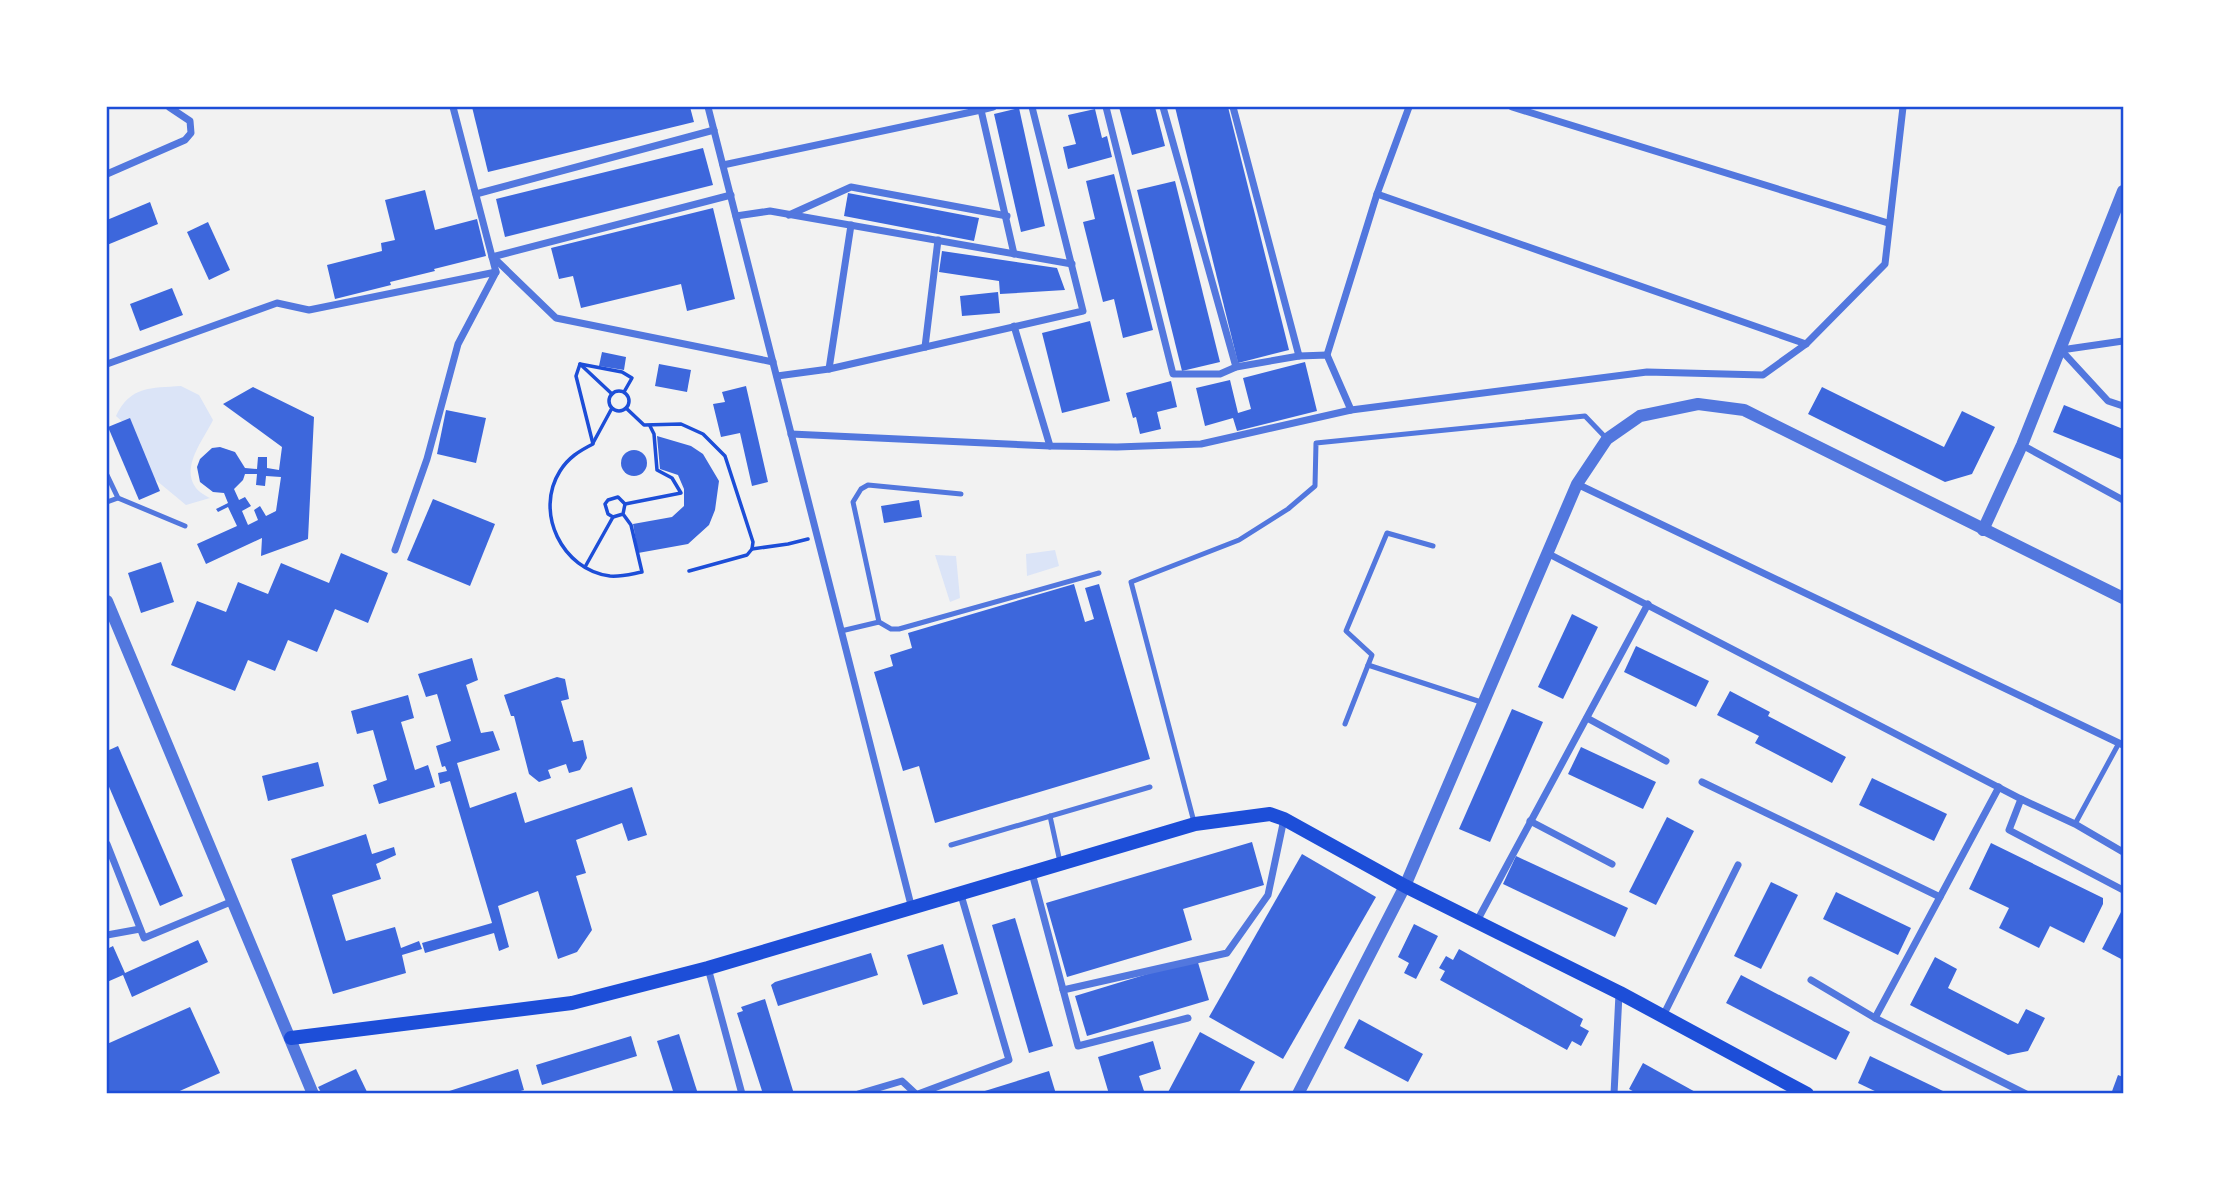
<svg xmlns="http://www.w3.org/2000/svg" width="2230" height="1201" viewBox="0 0 2230 1201" font-family="'DM Sans',sans-serif">
<rect width="100%" height="100%" fill="#f2f2f2"/>
<!-- green -->
<g fill="#dbe4f7">
<path d="M181,386L199,395L213,420C204,439 180,467 196,488C199,492 206,496 210,498L186,505L145,471L126,425L116,416C130,386 151,388 181,386Z"/>
<path d="M1055,550L1059,566L1027,576L1026,554Z"/>
<path d="M935,555L956,556L960,598L950,602Z"/>
</g>
<!-- building -->
<g fill="#3d67dc" fill-rule="evenodd">
<path d="M472,107H690L694,122L488,172Z"/>
<path d="M1119,107H1155L1165,146L1132,155Z"/>
<path d="M1175,107H1228L1289,350L1238,363Z"/>
<path d="M1019,108L1045,226L1021,232L994,114Z"/>
<path d="M1095,109L1102,138L1107,136L1112,157L1068,169L1063,147L1076,144L1068,115Z"/>
<path d="M703,148L713,185L505,237L496,199Z"/>
<path d="M1114,174L1153,330L1123,338L1114,299L1103,302L1083,222L1095,219L1086,181Z"/>
<path d="M1175,181L1220,362L1182,371L1137,190Z"/>
<path d="M425,190L435,230L477,219L486,256L434,269L435,271L390,282L391,285L335,299L327,265L382,251L381,243L395,240L385,200Z"/>
<path d="M848,193L979,218L974,241L844,216Z"/>
<path d="M150,202L158,224L107,245V220Z"/>
<path d="M713,208L735,299L687,311L681,284L581,308L573,276L559,279L551,248Z"/>
<path d="M208,222L230,270L209,280L187,232Z"/>
<path d="M942,251L1057,268L1065,290L1000,294L999,281L939,272Z"/>
<path d="M172,288L183,315L140,331L130,304Z"/>
<path d="M998,292L1000,313L962,316L960,296Z"/>
<path d="M1090,321L1110,401L1062,413L1042,333Z"/>
<path d="M602,352L626,357L624,370L599,366Z"/>
<path d="M1305,362L1317,411L1237,431L1233,418L1205,426L1196,388L1230,380L1238,413L1251,409L1243,378Z"/>
<path d="M659,364L691,370L687,392L655,386Z"/>
<path d="M1171,381L1177,407L1157,412L1161,429L1140,434L1136,417L1133,418L1126,393Z"/>
<path d="M746,386L768,482L752,486L740,433L721,437L713,404L725,402L722,392Z"/>
<path d="M253,387L314,417L308,539L261,556L262,538L206,564L197,544L237,526L228,507L218,512L216,509L228,503L224,493L213,492L200,482L197,467L200,459L212,448L220,447L235,452L245,468L257,469L258,457H267V468L279,470L282,447L223,404ZM245,474H257L256,485L265,486L266,476L281,477L276,511L266,516L260,506L254,510L258,520L248,525L242,511L251,506L245,497L239,500L234,489L243,480Z"/>
<path d="M1822,387L1944,447L1962,411L1995,427L1972,474L1945,482L1808,414Z"/>
<path d="M2064,405L2123,429V460L2053,432Z"/>
<path d="M446,410L486,418L476,463L437,454Z"/>
<path d="M130,418L160,491L139,500L108,427Z"/>
<path d="M657,436L691,446L703,454L719,481L715,510L709,525L688,544L638,553L633,524L672,517L684,506V489L678,475L660,469Z"/>
<circle cx="634" cy="463" r="13"/>
<path d="M433,499L495,524L470,586L407,560Z"/>
<path d="M919,500L922,517L884,523L881,506Z"/>
<path d="M341,553L388,573L368,623L335,609L317,652L288,640L275,671L248,660L235,691L171,665L197,601L226,612L238,582L268,594L281,563L329,583Z"/>
<path d="M161,562L174,602L141,613L128,573Z"/>
<path d="M1074,584L1085,622L1094,619L1085,588L1099,584L1150,759L935,823L919,766L903,771L874,672L893,666L890,655L912,648L908,633Z"/>
<path d="M1572,614L1598,627L1563,699L1538,687Z"/>
<path d="M1636,646L1709,681L1696,707L1624,672Z"/>
<path d="M472,658L478,680L466,685L481,733L493,731L500,750L457,763L470,808L516,792L525,823L632,787L647,835L628,841L622,823L576,840L586,873L576,876L592,930L577,952L558,959L538,891L498,906L509,947L499,951L494,933L425,953L422,943L492,923L450,781L440,784L438,773L447,771L445,766L442,767L436,746L451,741L437,694L426,697L418,674Z"/>
<path d="M557,677L565,679L569,699L561,701L573,742L583,740L587,758L580,770L569,773L566,764L548,770L551,778L539,782L529,774L514,716H511L504,695Z"/>
<path d="M1730,691L1770,712L1768,716L1846,757L1832,783L1755,743L1759,736L1717,715Z"/>
<path d="M408,695L414,718L401,722L415,770L428,765L435,787L379,804L373,785L387,780L373,730L357,734L351,711Z"/>
<path d="M1512,709L1543,722L1490,842L1459,829Z"/>
<path d="M118,746L183,896L160,906L107,782V751Z"/>
<path d="M1581,747L1656,782L1643,809L1568,774Z"/>
<path d="M318,762L324,786L268,801L262,776Z"/>
<path d="M1872,778L1947,814L1934,841L1859,805Z"/>
<path d="M1667,817L1694,831L1656,905L1629,892Z"/>
<path d="M366,834L372,854L394,847L396,855L376,864L381,879L332,895L346,941L395,927L401,948L419,941L422,949L402,955L406,973L333,994L291,859Z"/>
<path d="M1252,842L1264,885L1183,909L1192,940L1067,977L1046,903Z"/>
<path d="M1991,843L2103,898V904L2084,943L2050,926L2039,948L1999,928L2009,908L1969,889Z"/>
<path d="M1302,854L1376,897L1283,1059L1209,1017Z"/>
<path d="M1516,856L1628,908L1615,937L1503,884Z"/>
<path d="M1771,882L1798,895L1761,969L1734,956Z"/>
<path d="M1836,892L1911,928L1898,955L1823,919Z"/>
<path d="M2121,912L2123,913V960L2102,949Z"/>
<path d="M1015,918L1053,1046L1029,1053L992,925Z"/>
<path d="M1414,924L1438,936L1416,979L1404,973L1409,963L1398,957Z"/>
<path d="M198,940L208,962L132,997L123,975L107,982V949L113,946L125,973Z"/>
<path d="M943,944L958,994L923,1005L907,955Z"/>
<path d="M1459,949L1583,1019L1580,1026L1589,1031L1581,1046L1572,1041L1567,1050L1440,980L1445,971L1439,968L1446,956L1453,960Z"/>
<path d="M871,953L878,975L778,1006L771,985L775,982Z"/>
<path d="M1935,957L1957,969L1948,988L2018,1024L2026,1009L2045,1018L2028,1051L2008,1055L1910,1005Z"/>
<path d="M1197,959L1209,1000L1087,1036L1075,996Z"/>
<path d="M1741,975L1850,1032L1836,1060L1726,1003Z"/>
<path d="M765,999L794,1094H763L737,1013L743,1011L741,1007Z"/>
<path d="M190,1007L220,1073L173,1094H107V1044Z"/>
<path d="M1359,1019L1423,1054L1408,1082L1344,1048Z"/>
<path d="M1200,1032L1255,1062L1238,1094H1167Z"/>
<path d="M679,1034L698,1094H674L657,1041Z"/>
<path d="M631,1036L637,1056L542,1085L536,1065Z"/>
<path d="M1153,1041L1161,1069L1139,1076L1145,1094H1109L1098,1057Z"/>
<path d="M1870,1056L1945,1092L1944,1094H1881L1858,1083Z"/>
<path d="M1643,1063L1699,1094H1638L1629,1089Z"/>
<path d="M356,1069L368,1094H322L318,1087Z"/>
<path d="M518,1069L524,1090L510,1094H440Z"/>
<path d="M1049,1071L1056,1094H975Z"/>
<path d="M2118,1075L2123,1077V1094H2111Z"/>
</g>
<g fill="none" stroke-linecap="round" stroke-linejoin="round">
<!-- path -->
<g stroke="#1d4ed8" stroke-width="3.5">
<path d="M580,364L622,372L632,378L624,392"/>
<circle cx="619" cy="401" r="10"/>
<path d="M612,394L580,364L576,376L593,444C579,451 568,458 560,471C534,512 562,570 610,576C621,577 631,574 642,572L631,525L623,514L625,504L618,497L608,500L605,504L608,514L613,517L623,514"/>
<path d="M626,408L644,425L681,424L703,434L725,456L753,542L752,549L747,555L689,571"/>
<path d="M593,443L612,408"/>
<path d="M625,504L681,493L672,478L657,470L654,434L650,426"/>
<path d="M752,549L788,544L808,539"/>
<path d="M585,567L613,517"/>
</g>
<!-- service -->
<g stroke="#5277de" stroke-width="5">
<path d="M107,475L118,498L185,526"/>
<path d="M961,494L868,485L861,489L853,502L879,622L891,629H899L1099,573"/>
<path d="M107,502L118,498"/>
<path d="M841,631L879,622"/>
<path d="M1368,665L1481,702"/>
<path d="M1345,724L1372,655L1346,631L1387,533L1433,546"/>
<path d="M1050,816L1060,862"/>
<path d="M1194,822L1131,582L1239,540L1288,509L1315,486L1316,443L1585,416L1607,439"/>
<path d="M2075,824L2119,743"/>
<path d="M951,845L1150,787"/>
</g>
<!-- minor -->
<g stroke="#5277de" stroke-width="7">
<path d="M708,107L912,909"/>
<path d="M993,107L981,110L1014,254"/>
<path d="M1106,107L1173,374H1220L1236,367L1299,356"/>
<path d="M1163,107L1236,367"/>
<path d="M1233,107L1299,356L1327,355L1351,410"/>
<path d="M1512,107L1888,223"/>
<path d="M723,165L981,110"/>
<path d="M107,174L185,140L191,133L190,121L169,107"/>
<path d="M476,194L714,130"/>
<path d="M1377,194L1806,344"/>
<path d="M789,215L851,187L1007,216"/>
<path d="M736,216L770,211L1072,264"/>
<path d="M492,257L731,195"/>
<path d="M493,257L556,318L773,362"/>
<path d="M1014,326L1050,446"/>
<path d="M925,347L938,240"/>
<path d="M2061,350L2108,401L2123,406"/>
<path d="M2061,350L2123,341"/>
<path d="M1327,355L1377,194L1409,107"/>
<path d="M107,364L277,303L309,310L496,272"/>
<path d="M829,369L851,225"/>
<path d="M777,376L829,369L1083,311L1032,107"/>
<path d="M791,434L1050,446L1117,447L1201,444L1351,410L1647,372L1763,375L1806,344L1885,264L1903,107"/>
<path d="M2022,445L2123,500"/>
<path d="M1577,484L2123,745"/>
<path d="M395,550L427,459L458,344L496,272L453,107"/>
<path d="M1549,554L2021,799L2075,824L2123,852"/>
<path d="M1587,718L1666,761"/>
<path d="M1702,782L1940,897L1875,1018L2026,1094"/>
<path d="M2021,799L2009,830L2123,890"/>
<path d="M1530,821L1612,864"/>
<path d="M107,844L144,938L233,901"/>
<path d="M1032,873L1078,1046L1188,1018"/>
<path d="M1940,897L1999,787"/>
<path d="M1477,921L1648,604"/>
<path d="M107,935L140,929"/>
<path d="M708,968L742,1094"/>
<path d="M1811,980L1875,1018"/>
<path d="M1063,990L1227,953L1268,895L1284,819"/>
<path d="M1663,1016L1738,865"/>
<path d="M858,1094L902,1081L916,1094"/>
<path d="M918,1094L1009,1060L961,895"/>
<path d="M1614,1094L1619,994"/>
</g>
<!-- tertiary -->
<g stroke="#5277de" stroke-width="12">
<path d="M1983,530L2022,445L2123,191"/>
<path d="M107,601L313,1094"/>
<path d="M1298,1094L1405,886L1577,484L1607,439L1640,416L1698,404L1744,410L2123,598"/>
</g>
<!-- secondary -->
<path stroke="#1d4ed8" stroke-width="14" d="M291,1038L572,1003L708,968L1195,824L1270,814L1284,819L1405,886L1620,993L1807,1094"/>
</g>
<!-- border -->
<rect width="2230" height="1201" fill="none" stroke="#ffffff" stroke-width="217"/>
<rect x="108" y="108" width="2014" height="984" fill="none" stroke="#1d4ed8" stroke-width="2.5"/>
</svg>
